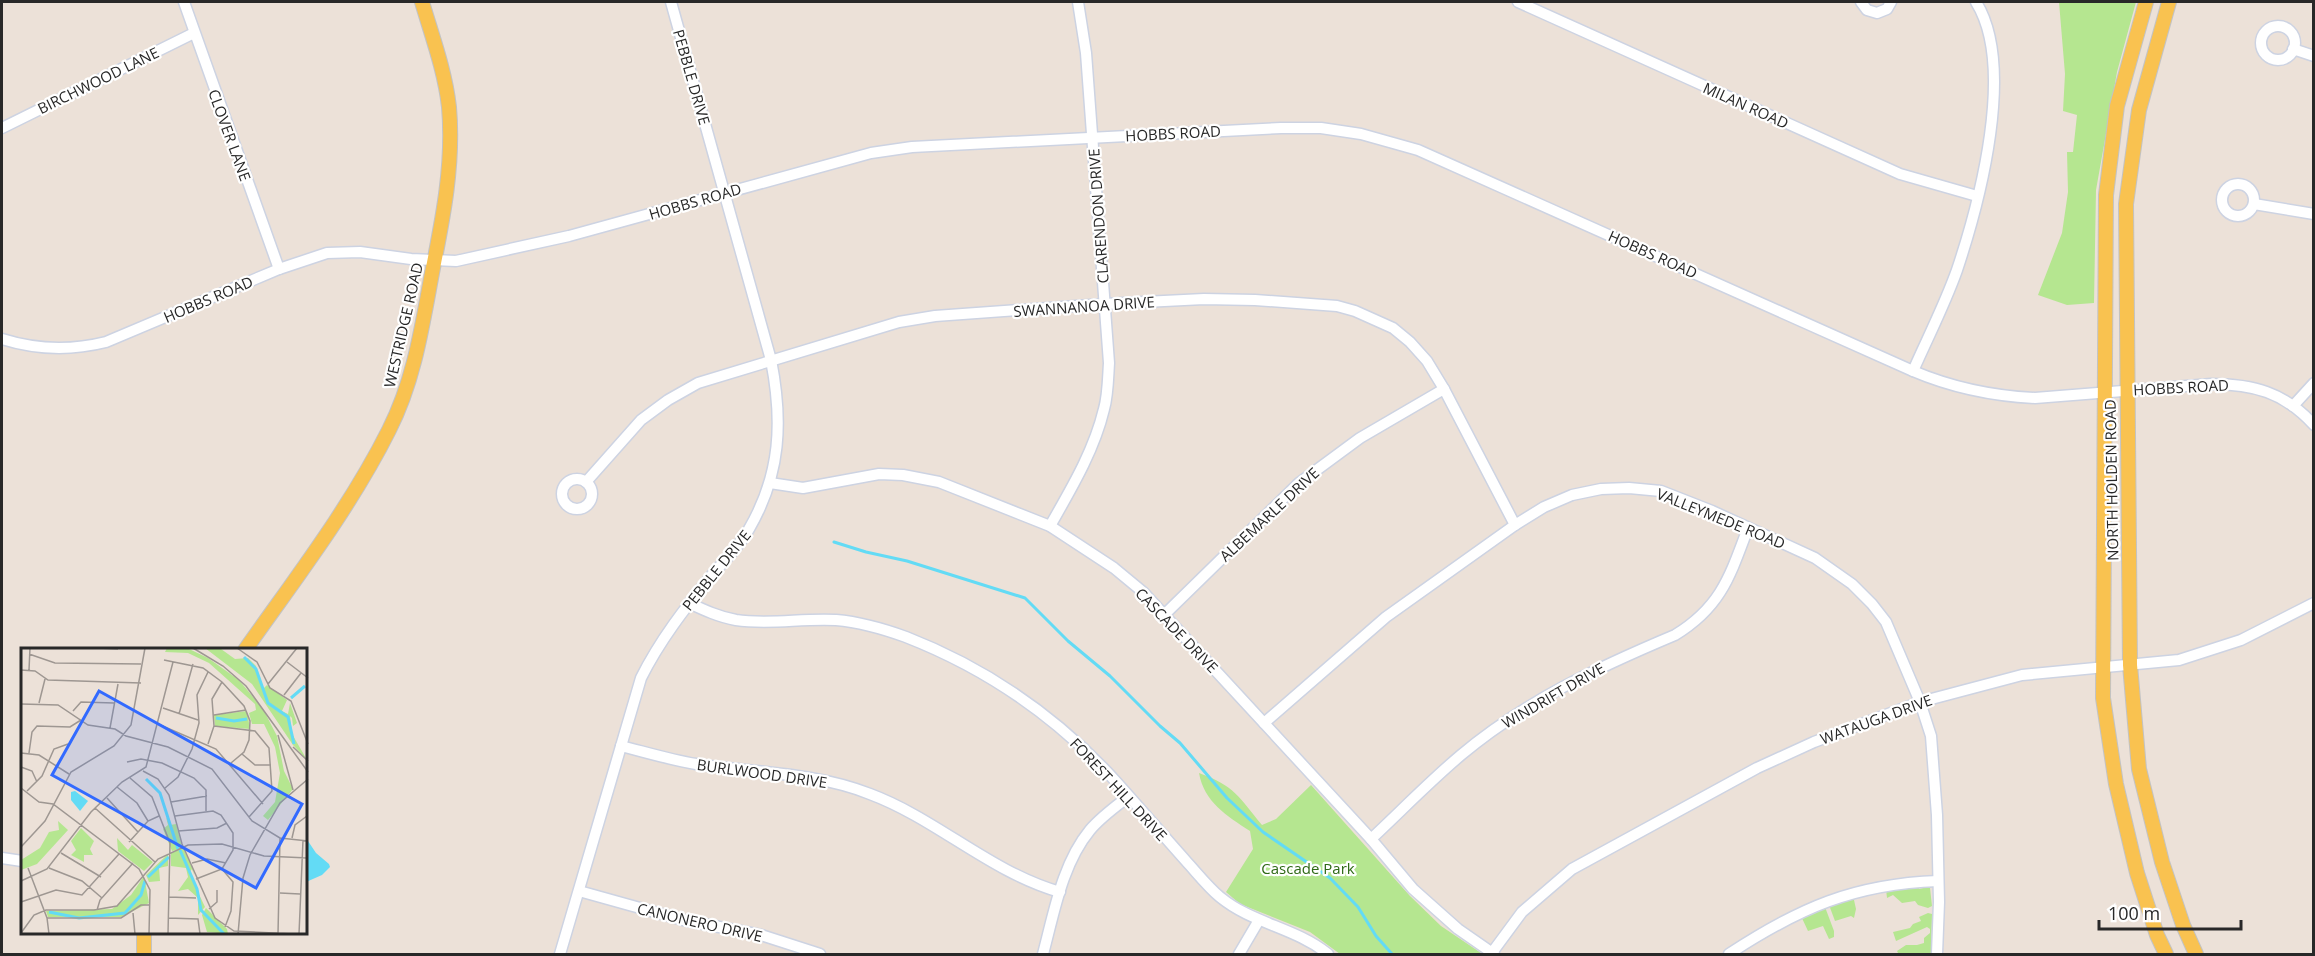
<svg xmlns="http://www.w3.org/2000/svg" width="2315" height="956" viewBox="0 0 2315 956" font-family="'Open Sans',sans-serif">
<rect width="100%" height="100%" fill="#ece1d8"/>
<!-- green -->
<g fill="#b5e690">
<path d="M2059,2H2136L2117,72L2096,190L2094,303L2067,305L2038,295L2062,233L2068,192L2067,152H2073L2077,115L2063,111L2065,74Z"/>
<path d="M1199,773C1235,786 1239,797 1262,825L1276,819L1311,785L1410,896L1441,926L1481,953L1340,954L1310,932L1240,904L1226,892L1253,849L1250,831C1227,816 1204,802 1199,773Z"/>
<path d="M1918,886L1919,889L1923,888V886L1930,888L1932,906L1928,908L1918,905L1915,901L1902,903L1893,895L1887,898L1886,889Z"/>
<path d="M1857,894L1854,900L1856,909L1854,918L1851,916L1835,921L1829,905Z"/>
<path d="M1825,907L1834,931V937L1829,939L1823,926L1808,931L1801,916Z"/>
<path d="M1928,913L1932,914L1931,954L1898,953L1897,951L1906,945H1917L1924,943V938L1930,933V929L1927,927L1896,941L1893,932L1910,928L1913,924L1921,921L1919,917Z"/>
</g>
<!-- water -->
<path fill="#63dbf5" d="M306,838L316,853L329,864L330,867L322,875L306,882Z"/>
<g fill="none" stroke-linecap="round" stroke-linejoin="round">
<!-- stream -->
<path stroke="#63dbf5" stroke-width="3" d="M834,542L866,552L907,561L1025,598L1068,641L1110,676L1160,726L1180,743L1227,798L1263,832L1330,878L1358,907L1376,936L1392,954"/>
<defs>
<g id="minor">
<path d="M184,2L279,269"/>
<path d="M1518,2L1900,174L1977,196"/>
<path d="M1861,2L1867,10L1877,13L1887,9L1891,2"/>
<circle cx="2278" cy="43" r="17"/>
<path d="M2293,49L2314,56"/>
<path d="M2,128L194,33"/>
<circle cx="2238" cy="200" r="16"/>
<path d="M2254,204L2314,214"/>
<path d="M2,339C37,350 70,351 106,342L279,269L327,253L360,252L411,259L456,261L569,236L871,153L912,147L1281,128H1321L1361,134L1418,150L1913,371C1953,388 1992,396 2035,398L2211,384C2253,384 2284,392 2314,425"/>
<path d="M1913,371C1928,337 1945,304 1957,270C1980,201 2016,66 1976,2"/>
<path d="M2293,406L2314,383"/>
<circle cx="577" cy="494" r="15"/>
<path d="M586,482L641,420L668,400L698,383L899,322L935,316L1104,304L1204,299L1255,300L1337,306L1355,311L1393,328L1410,342L1427,361L1444,389L1515,525"/>
<path d="M770,483L803,488L879,474L903,475L939,482L1050,526L1114,568L1143,592L1371,839L1413,889L1458,929L1494,954"/>
<path d="M1050,526C1071,489 1094,451 1104,409C1108,395 1108,378 1109,363L1086,53L1078,2"/>
<path d="M689,603C704,610 719,617 736,620C769,625 802,618 836,620C859,622 884,629 906,637C983,667 1051,713 1108,773C1134,801 1160,832 1186,861C1197,873 1208,887 1220,897C1253,924 1294,927 1328,954"/>
<path d="M1165,614L1299,483L1360,438L1444,389"/>
<path d="M1264,723L1386,617L1515,525L1544,507L1572,495L1601,489L1629,488L1661,491L1712,511L1815,558L1852,584L1872,604L1886,622L1920,702L1931,736L1937,815L1939,902L1937,954"/>
<path d="M621,746C645,752 671,760 696,764C755,773 814,772 870,794C937,819 990,872 1060,892"/>
<path d="M1371,839C1401,811 1430,781 1461,755C1525,701 1599,667 1675,635C1721,607 1730,576 1748,528"/>
<path d="M2,858L22,861"/>
<path d="M579,891L683,920L761,935L820,954"/>
<path d="M560,954L641,678C660,640 685,608 711,576C724,561 740,546 749,529C781,474 783,421 771,360L671,2"/>
<path d="M1043,954C1054,913 1062,864 1090,830C1101,817 1115,807 1128,797"/>
<path d="M1239,954L1259,920"/>
<path d="M1491,954L1522,912L1572,869L1757,768L1814,742L1920,702L2022,675L2179,660L2241,640L2314,603"/>
<path d="M1729,954C1799,908 1854,884 1938,881"/>
</g>
<g id="major">
<path d="M2146,2L2117,106L2106,195L2103,698L2116,784L2137,873L2157,935L2166,954"/>
<path d="M2169,2L2139,110L2126,204L2130,665L2139,769L2162,862L2183,925L2196,954"/>
<path d="M245,650C295,579 350,508 389,430C414,381 422,327 432,273C443,218 454,163 449,107C445,71 432,36 422,2"/>
<path d="M144,954V934"/>
</g>
</defs>
<!-- minor casing -->
<use href="#minor" stroke="#cdd3e2" stroke-width="13"/>
<!-- major casing -->
<use href="#major" stroke="#c3c3c3" stroke-width="16"/>
<!-- minor -->
<use href="#minor" stroke="#fff" stroke-width="10"/>
<!-- major -->
<use href="#major" stroke="#f9c250" stroke-width="14"/>
</g>
<g text-anchor="middle" dominant-baseline="central" stroke-width="4.5" stroke-linejoin="round" paint-order="stroke">
<!-- street labels -->
<g font-size="15" fill="#282828" stroke="#fff">
<text transform="translate(692 77) rotate(74)">PEBBLE DRIVE</text>
<text transform="translate(98 80) rotate(-26)">BIRCHWOOD LANE</text>
<text transform="translate(1746 105) rotate(24)">MILAN ROAD</text>
<text transform="translate(1173 133) rotate(-3)">HOBBS ROAD</text>
<text transform="translate(230 135) rotate(70)">CLOVER LANE</text>
<text transform="translate(695 201) rotate(-16)">HOBBS ROAD</text>
<text transform="translate(1098 216) rotate(-94)">CLARENDON DRIVE</text>
<text transform="translate(1653 254) rotate(24)">HOBBS ROAD</text>
<text transform="translate(208 299) rotate(-23)">HOBBS ROAD</text>
<text transform="translate(1084 306) rotate(-4)">SWANNANOA DRIVE</text>
<text transform="translate(403 325) rotate(-77)">WESTRIDGE ROAD</text>
<text transform="translate(2181 387) rotate(-3)">HOBBS ROAD</text>
<text transform="translate(2111 480) rotate(-91)">NORTH HOLDEN ROAD</text>
<text transform="translate(1269 514) rotate(-43)">ALBEMARLE DRIVE</text>
<text transform="translate(1721 518) rotate(22)">VALLEYMEDE ROAD</text>
<text transform="translate(716 570) rotate(-51)">PEBBLE DRIVE</text>
<text transform="translate(1177 630) rotate(46)">CASCADE DRIVE</text>
<text transform="translate(1553 695) rotate(-30)">WINDRIFT DRIVE</text>
<text transform="translate(1876 719) rotate(-20)">WATAUGA DRIVE</text>
<text transform="translate(762 773) rotate(8)">BURLWOOD DRIVE</text>
<text transform="translate(1119 789) rotate(47)">FOREST HILL DRIVE</text>
<text transform="translate(700 922) rotate(13)">CANONERO DRIVE</text>
</g>
<!-- park labels -->
<g font-size="15" fill="#2d6815" stroke="#fff">
<text x="1308" y="868">Cascade Park</text>
</g>
</g>
<!-- overview -->
<g transform="translate(21 648)">
<rect width="286" height="286" fill="#ece1d8"/>
<path d="M146,0H166L187,10L218,32L242,61L256,88L263,123L272,141L247,172L242,168L254,154L259,125L254,99L243,76H231L228,65L235,62L234,56L188,15L167,5L144,4ZM184,0L200,1L214,11L227,10L235,18L242,41L246,37L266,52L261,63L267,66L269,55L276,75L272,78L271,70L269,68L271,86L286,112L272,97L231,36ZM226,63L229,81L194,78L193,67ZM145,169L149,177L155,176L161,199L155,202L151,203L142,181L147,177ZM37,173L47,182L16,216L0,222V212L19,200L28,184L38,182ZM60,180L73,193L69,201L72,207H63V214L50,207L55,202L50,193ZM96,190L107,202L111,197L132,214L123,223L97,203ZM162,200L172,221L173,227L171,221L168,225L184,259L177,267V250L167,241L157,243L167,229L165,220L150,218V205ZM147,206V218L138,220L139,233L128,234L125,227ZM123,228L128,255L100,269H27L25,263L91,261L110,247ZM185,260L206,281L207,286L186,284L181,267Z" fill="#b5e690"/>
<path d="M54,143L67,153L59,163L50,152V144Z" fill="#63dbf5"/>
<path fill="none" stroke="#63dbf5" stroke-width="3" d="M223,9L235,21L247,55L267,69L273,96M270,50L284,38M195,70L213,73L226,71M125,131L139,145L157,201M159,202L176,241L180,262L203,286M127,229L148,209M28,264L58,270L104,265L120,247L124,233"/>
<path fill="none" stroke="#9e9792" stroke-width="1.5" d="M77,0L97,1M172,0L202,18L225,38L287,124M216,0L236,14L249,40L270,53L287,96M8,6L34,15L120,16M143,12L182,20L201,34L223,58L229,73L228,92L223,104L210,115M266,14L287,30M0,22L14,23L27,32L120,35M8,22L9,0M247,36L276,0M263,47L280,25M18,55L24,31M0,56L37,57L67,77L94,81L105,88L147,99L191,121L231,173L259,190L257,286M142,60L177,72M52,63L60,54L93,55M158,66L172,16M193,67L225,62M137,76L195,101L242,156M193,78L234,83L248,100L251,143L228,169M89,80L97,36M257,87L272,142M187,96L193,78L191,51L201,34M272,99L287,113M0,105L18,107L48,126M8,105L11,84L16,78L49,79L60,72M221,106L234,117H250M106,114L120,111L141,115L173,130L185,142V163M0,119L11,123L16,134M122,123L137,131L148,147L161,196L194,270L213,283L272,286M109,130L131,149L149,195L147,286M96,139L116,155L127,173M0,140L18,154L32,156L118,221L129,242L128,286M144,140L157,129L171,101L178,75L176,47L187,24M6,143L21,128L33,101L47,96M86,150L117,184M150,154L186,148M74,160L134,214M154,168L192,163L200,167L212,185V202L201,221L175,231M157,183L196,180L206,175M259,190L287,193M271,190L274,177L286,168M108,194L127,173L138,168M0,199L24,173L50,124L93,98L110,77L124,0M40,205L80,229M171,215L186,211L205,215M7,220L26,270L28,286M28,220L61,233L81,250M201,221L212,234L210,263L204,279M0,233L26,221L70,164L101,134L125,119L152,14M259,245L279,246M148,249L175,250M0,254L35,242L61,247L98,206M188,261L196,254V242M76,262L79,252L112,215M112,265L114,286M26,270H100L120,257H129M147,270L177,271L179,286M0,285L13,267L25,262H73L96,258L137,211L167,197L201,196L243,208L287,210M217,286L222,230L229,207L259,155L287,131M278,286L282,192"/>
<path fill="#326aff" fill-opacity="0.15" stroke="#326aff" stroke-width="3" d="M78,43L281,156L235,240L31,127Z"/>
<rect width="286" height="286" fill="none" stroke="#282828" stroke-width="3"/>
</g>
<!-- border -->
<rect width="2315" height="956" fill="none" stroke="#282828" stroke-width="6"/>
<!-- scale -->
<path d="M2099 920v9h142v-9" fill="none" stroke="#282828" stroke-width="3"/>
<text x="2108" y="920" font-size="18" fill="#282828" stroke="#ffffff" stroke-width="4.5" paint-order="stroke">100 m</text>
</svg>
